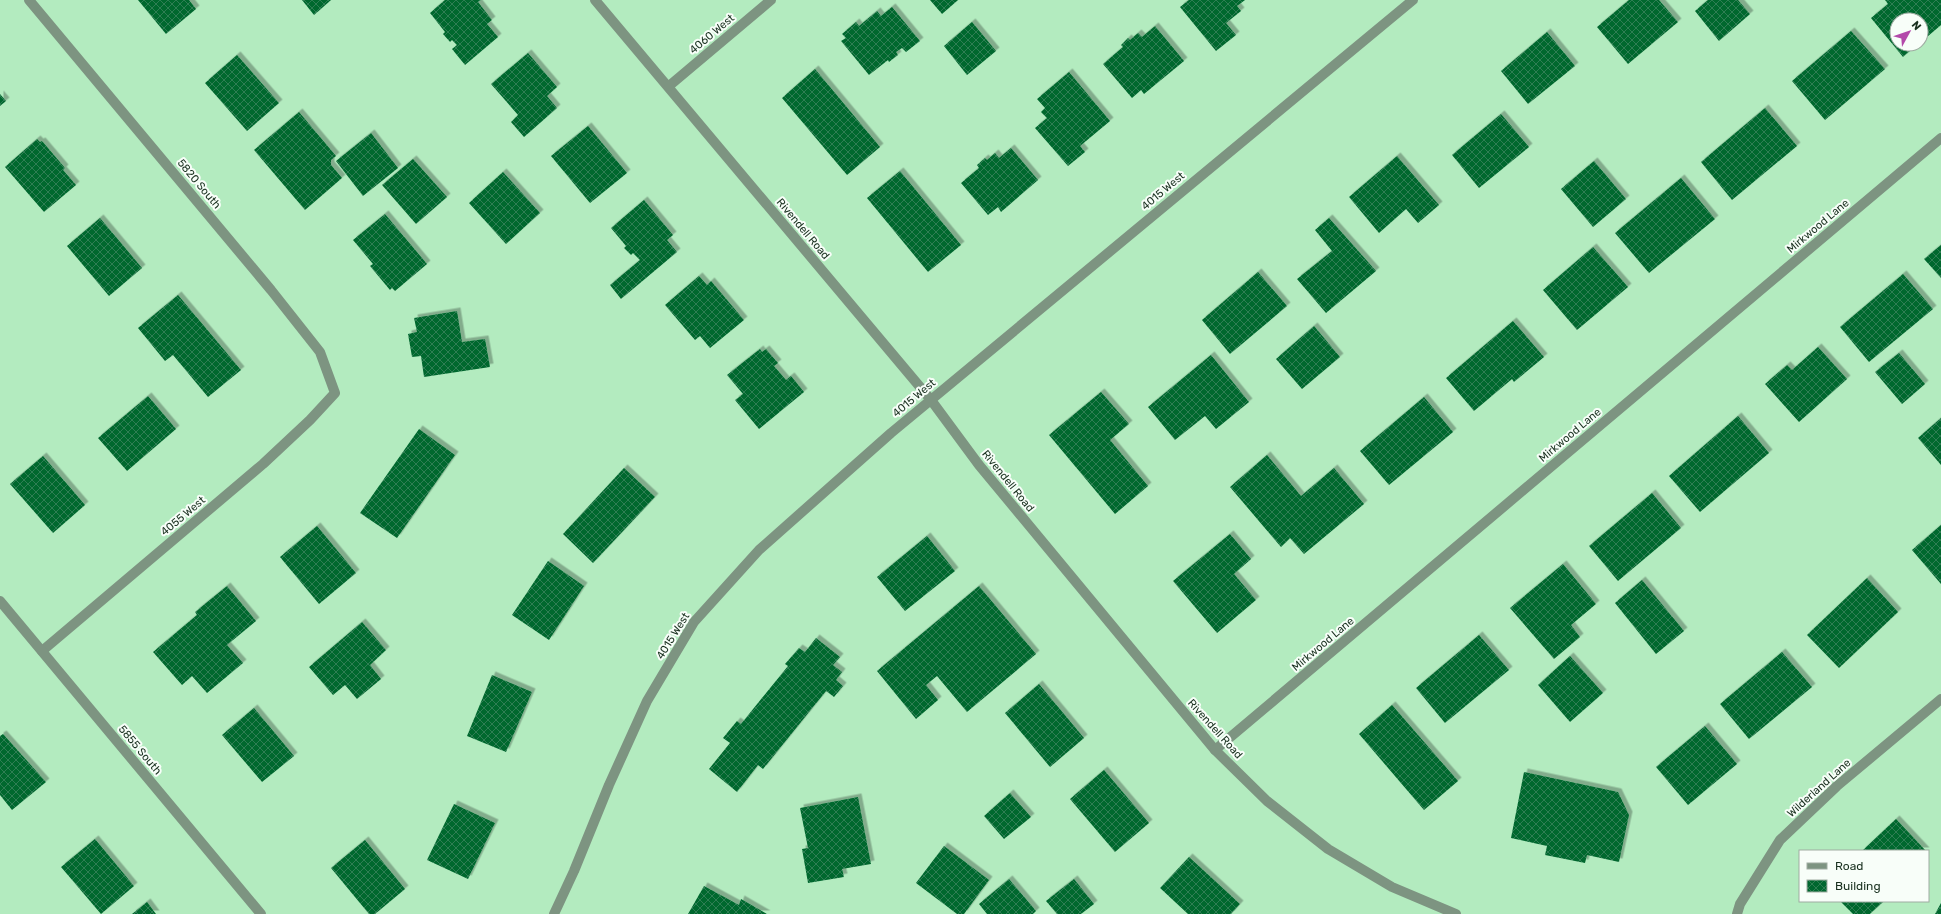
<svg xmlns="http://www.w3.org/2000/svg" width="1941" height="914" viewBox="0 0 1941 914" font-family="Rubik,sans-serif">
<defs>
<pattern id="building-cross-hatch" width="8" height="8" patternUnits="userSpaceOnUse"><rect width="8" height="8" fill="#00672f"/><path d="M0 0l8 8M0 8l8-8" fill="none" stroke="#2e7e52"/></pattern>
<filter id="shadow"><feDropShadow dx="3.5" dy="-3.5" stdDeviation="0" flood-color="#0004"/></filter>
</defs>
<rect width="100%" height="100%" fill="#b3ebbf"/>
<!-- building -->
<g fill="url(#building-cross-hatch)" filter="url(#shadow)">
<path d="M138,0H189L196,9L166,34Z"/>
<path d="M302,0H331L314,15Z"/>
<path d="M445,0H481L478,2L492,20L487,24L498,37L465,65L452,49L457,45L452,40L450,42L443,34L445,32L430,13Z"/>
<path d="M930,0H958L942,14Z"/>
<path d="M1189,0H1245L1237,6L1241,11L1226,23L1236,35L1216,51L1180,7Z"/>
<path d="M1629,0H1659L1678,22L1628,64L1597,27Z"/>
<path d="M1708,0H1738L1750,14L1719,41L1695,11Z"/>
<path d="M1885,0H1941V25L1921,42V20H1897V44H1918L1903,57L1871,18L1888,4Z"/>
<path d="M892,7L920,41L906,52L902,48L896,52L898,55L889,62L888,60L869,75L841,41L846,38L842,34L856,22L859,26L877,11L881,16Z"/>
<path d="M972,22L996,51L967,75L944,46Z"/>
<path d="M1155,26L1184,61L1144,94L1141,90L1132,98L1103,64L1123,47L1121,45L1128,38L1130,40L1138,33L1142,37Z"/>
<path d="M1851,31L1885,69L1825,120L1792,81Z"/>
<path d="M1547,32L1575,66L1528,104L1501,71Z"/>
<path d="M528,53L557,87L547,96L557,108L524,137L511,122L518,115L491,84Z"/>
<path d="M237,55L279,103L247,131L205,83Z"/>
<path d="M815,69L880,147L847,175L782,98Z"/>
<path d="M1069,72L1110,121L1080,146L1085,152L1068,166L1035,128L1047,118L1041,112L1045,108L1037,99Z"/>
<path d="M0,94L6,101L0,106Z"/>
<path d="M1765,108L1797,146L1732,200L1701,162Z"/>
<path d="M299,112L336,156L331,160V165L342,178L305,210L254,150Z"/>
<path d="M1501,114L1529,147L1479,188L1452,155Z"/>
<path d="M588,126L627,173L590,203L551,156Z"/>
<path d="M371,133L398,168L363,196L336,161Z"/>
<path d="M37,139L40,142L42,141L65,168L63,170L76,185L44,212L5,167Z"/>
<path d="M1011,148L1038,180L1001,212L998,207L988,215L961,183L979,168L977,165L985,158L987,160L995,153L999,158Z"/>
<path d="M1397,156L1439,205L1418,223L1406,209L1379,233L1349,197Z"/>
<path d="M413,159L447,197L416,224L382,185Z"/>
<path d="M1594,161L1626,199L1593,227L1561,189Z"/>
<path d="M900,171L961,245L928,272L867,198Z"/>
<path d="M503,172L540,213L506,244L469,203Z"/>
<path d="M1681,178L1715,219L1649,273L1615,233Z"/>
<path d="M644,200L673,235L667,240L677,252L621,299L610,285L640,260L633,253L631,255L624,248L626,246L611,228Z"/>
<path d="M385,214L427,264L395,291L392,288L390,290L370,266L373,264L353,240Z"/>
<path d="M100,218L142,268L109,296L67,246Z"/>
<path d="M1329,218L1376,271L1326,313L1297,279L1332,251L1315,230Z"/>
<path d="M1941,245V278L1924,259Z"/>
<path d="M1593,247L1628,287L1577,330L1543,290Z"/>
<path d="M1258,272L1287,306L1230,354L1202,320Z"/>
<path d="M1903,274L1933,309L1869,362L1840,327Z"/>
<path d="M699,276L707,285L711,281L744,320L710,348L700,336L695,340L665,305Z"/>
<path d="M178,295L241,370L208,397L173,355L165,361L138,328Z"/>
<path d="M457,311L462,342L485,339L490,367L424,377L421,356L412,357L408,334L417,332L414,318Z"/>
<path d="M1513,321L1544,357L1514,382L1512,379L1474,411L1446,378Z"/>
<path d="M1314,326L1340,357L1302,389L1276,359Z"/>
<path d="M1818,347L1847,379L1799,422L1765,384L1787,365L1792,370Z"/>
<path d="M760,349L762,352L766,349L778,363L774,366L786,380L791,376L804,392L759,429L735,400L743,394L727,375Z"/>
<path d="M1899,353L1925,384L1902,404L1875,372Z"/>
<path d="M1211,355L1249,402L1216,429L1205,416L1175,440L1148,407Z"/>
<path d="M1101,392L1129,424L1110,440L1148,486L1115,514L1049,435Z"/>
<path d="M148,396L176,429L127,471L98,438Z"/>
<path d="M1424,397L1453,432L1389,485L1360,451Z"/>
<path d="M1738,416L1769,453L1700,512L1669,476Z"/>
<path d="M1941,418V465L1918,438Z"/>
<path d="M419,429L455,455L397,538L360,513Z"/>
<path d="M1267,455L1301,496L1334,468L1364,504L1304,554L1290,538L1281,547L1230,487Z"/>
<path d="M43,456L85,505L53,533L10,484Z"/>
<path d="M624,468L655,497L593,563L563,534Z"/>
<path d="M1652,493L1681,528L1618,581L1589,546Z"/>
<path d="M1941,525V584L1912,550Z"/>
<path d="M317,526L356,573L319,604L280,557Z"/>
<path d="M1230,534L1251,559L1234,574L1256,600L1217,633L1173,581Z"/>
<path d="M927,536L955,571L905,611L877,577Z"/>
<path d="M548,561L584,586L549,640L512,615Z"/>
<path d="M1563,564L1596,604L1571,625L1580,637L1554,659L1510,608Z"/>
<path d="M1867,578L1898,612L1839,668L1807,635Z"/>
<path d="M1642,580L1684,631L1656,654L1615,603Z"/>
<path d="M227,586L256,621L227,645L243,663L207,693L192,676L182,685L153,652L197,615L195,612Z"/>
<path d="M979,586L1036,654L967,712L937,676L926,685L938,700L916,719L877,671Z"/>
<path d="M362,622L386,650L370,665L381,679L357,699L345,685L333,695L309,667Z"/>
<path d="M1479,635L1509,670L1445,723L1416,688Z"/>
<path d="M816,638L840,657L833,665L842,672L836,680L843,686L834,697L826,691L763,769L758,765L737,792L709,769L730,743L723,738L737,721L741,724L788,666L785,664L799,648L805,652Z"/>
<path d="M1782,652L1812,687L1749,739L1720,704Z"/>
<path d="M1570,656L1603,693L1570,722L1538,685Z"/>
<path d="M492,675L532,692L506,752L467,736Z"/>
<path d="M1039,684L1084,738L1050,767L1005,713Z"/>
<path d="M1392,705L1458,781L1424,810L1359,734Z"/>
<path d="M254,708L294,756L262,782L222,735Z"/>
<path d="M1705,726L1737,764L1688,805L1656,767Z"/>
<path d="M3,734L46,782L12,810L0,795V736Z"/>
<path d="M1104,770L1149,823L1115,852L1070,799Z"/>
<path d="M1524,772L1618,792L1629,815L1619,862L1587,855L1585,863L1545,855L1547,846L1511,838Z"/>
<path d="M1010,793L1031,817L1004,839L984,816Z"/>
<path d="M858,797L871,864L842,869L844,877L808,883L802,849L808,848L800,808Z"/>
<path d="M454,804L495,823L468,879L427,860Z"/>
<path d="M1896,819L1926,851H1862Z"/>
<path d="M95,839L134,886L101,914L61,867Z"/>
<path d="M365,840L405,889L375,914H369L331,868Z"/>
<path d="M944,846L989,880L964,914H957L916,883Z"/>
<path d="M1189,857L1240,904L1231,914H1188L1160,888Z"/>
<path d="M1009,879L1036,911L1033,914H987L979,904Z"/>
<path d="M1074,879L1094,904L1081,914H1057L1046,901Z"/>
<path d="M704,886L739,905L741,899L767,914H688Z"/>
<path d="M1840,901H1884L1870,914H1853Z"/>
<path d="M147,902L156,914H132Z"/>
<path d="M1941,903V914H1935Z"/>
</g>
<g fill="none" stroke-linecap="round" stroke-linejoin="round">
<!-- minor -->
<g stroke="#7d9481" stroke-width="10">
<path d="M29,0L271,290L320,352L335,393L310,420L263,464L42,651"/>
<path d="M595,0L931,400L979,465L1215,750L1267,801L1328,849L1392,887L1456,914"/>
<path d="M669,86L771,0"/>
<path d="M0,601L261,914"/>
<path d="M1215,750L1941,138"/>
<path d="M554,914L574,871L609,785L647,701L694,622L759,550L891,433L1413,0"/>
<path d="M1737,914L1740,904L1780,840L1837,786L1941,699"/>
</g>
</g>
<g text-anchor="middle" dominant-baseline="central" stroke-width="4" stroke-linejoin="round" paint-order="stroke">
<!-- street labels -->
<g font-size="11" fill="#19301f" stroke="#f8fef9">
<text transform="translate(712 34) rotate(-40)">4060 West</text>
<text transform="translate(199 184) rotate(50)">5820 South</text>
<text transform="translate(1163 191) rotate(-40)">4015 West</text>
<text transform="translate(1818 226) rotate(-40)">Mirkwood Lane</text>
<text transform="translate(803 229) rotate(50)">Rivendell Road</text>
<text transform="translate(914 398) rotate(-40)">4015 West</text>
<text transform="translate(1570 435) rotate(-40)">Mirkwood Lane</text>
<text transform="translate(1008 481) rotate(51)">Rivendell Road</text>
<text transform="translate(183 516) rotate(-40)">4055 West</text>
<text transform="translate(673 636) rotate(-58)">4015 West</text>
<text transform="translate(1323 644) rotate(-40)">Mirkwood Lane</text>
<text transform="translate(1215 729) rotate(48)">Rivendell Road</text>
<text transform="translate(140 750) rotate(50)">5855 South</text>
<text transform="translate(1819 788) rotate(-42)">Wilderland Lane</text>
</g>
</g>
<!-- legend -->
<rect x="1799" y="850" width="130" height="52" fill="#f8fef9" stroke="#9faca2"/>
<rect x="1807" y="863" width="20" height="6" fill="#7d9481" stroke="#9faca2"/>
<text x="1835" y="870" font-size="12" fill="#19301f">Road</text>
<rect x="1807" y="880" width="20" height="12" fill="url(#building-cross-hatch)" stroke="#9faca2"/>
<text x="1835" y="890" font-size="12" fill="#19301f">Building</text>
<!-- north arrow -->
<g transform="translate(1909 32) rotate(50)"><circle r="19" fill="#f8fef9" stroke="#9faca2"/>
<path d="M0-3L7 15L0 10L-7 15Z" fill="#b349aa"/>
<text y="-6" font-size="11" font-weight="bold" text-anchor="middle" fill="#19301f">N</text>
</g>
</svg>
